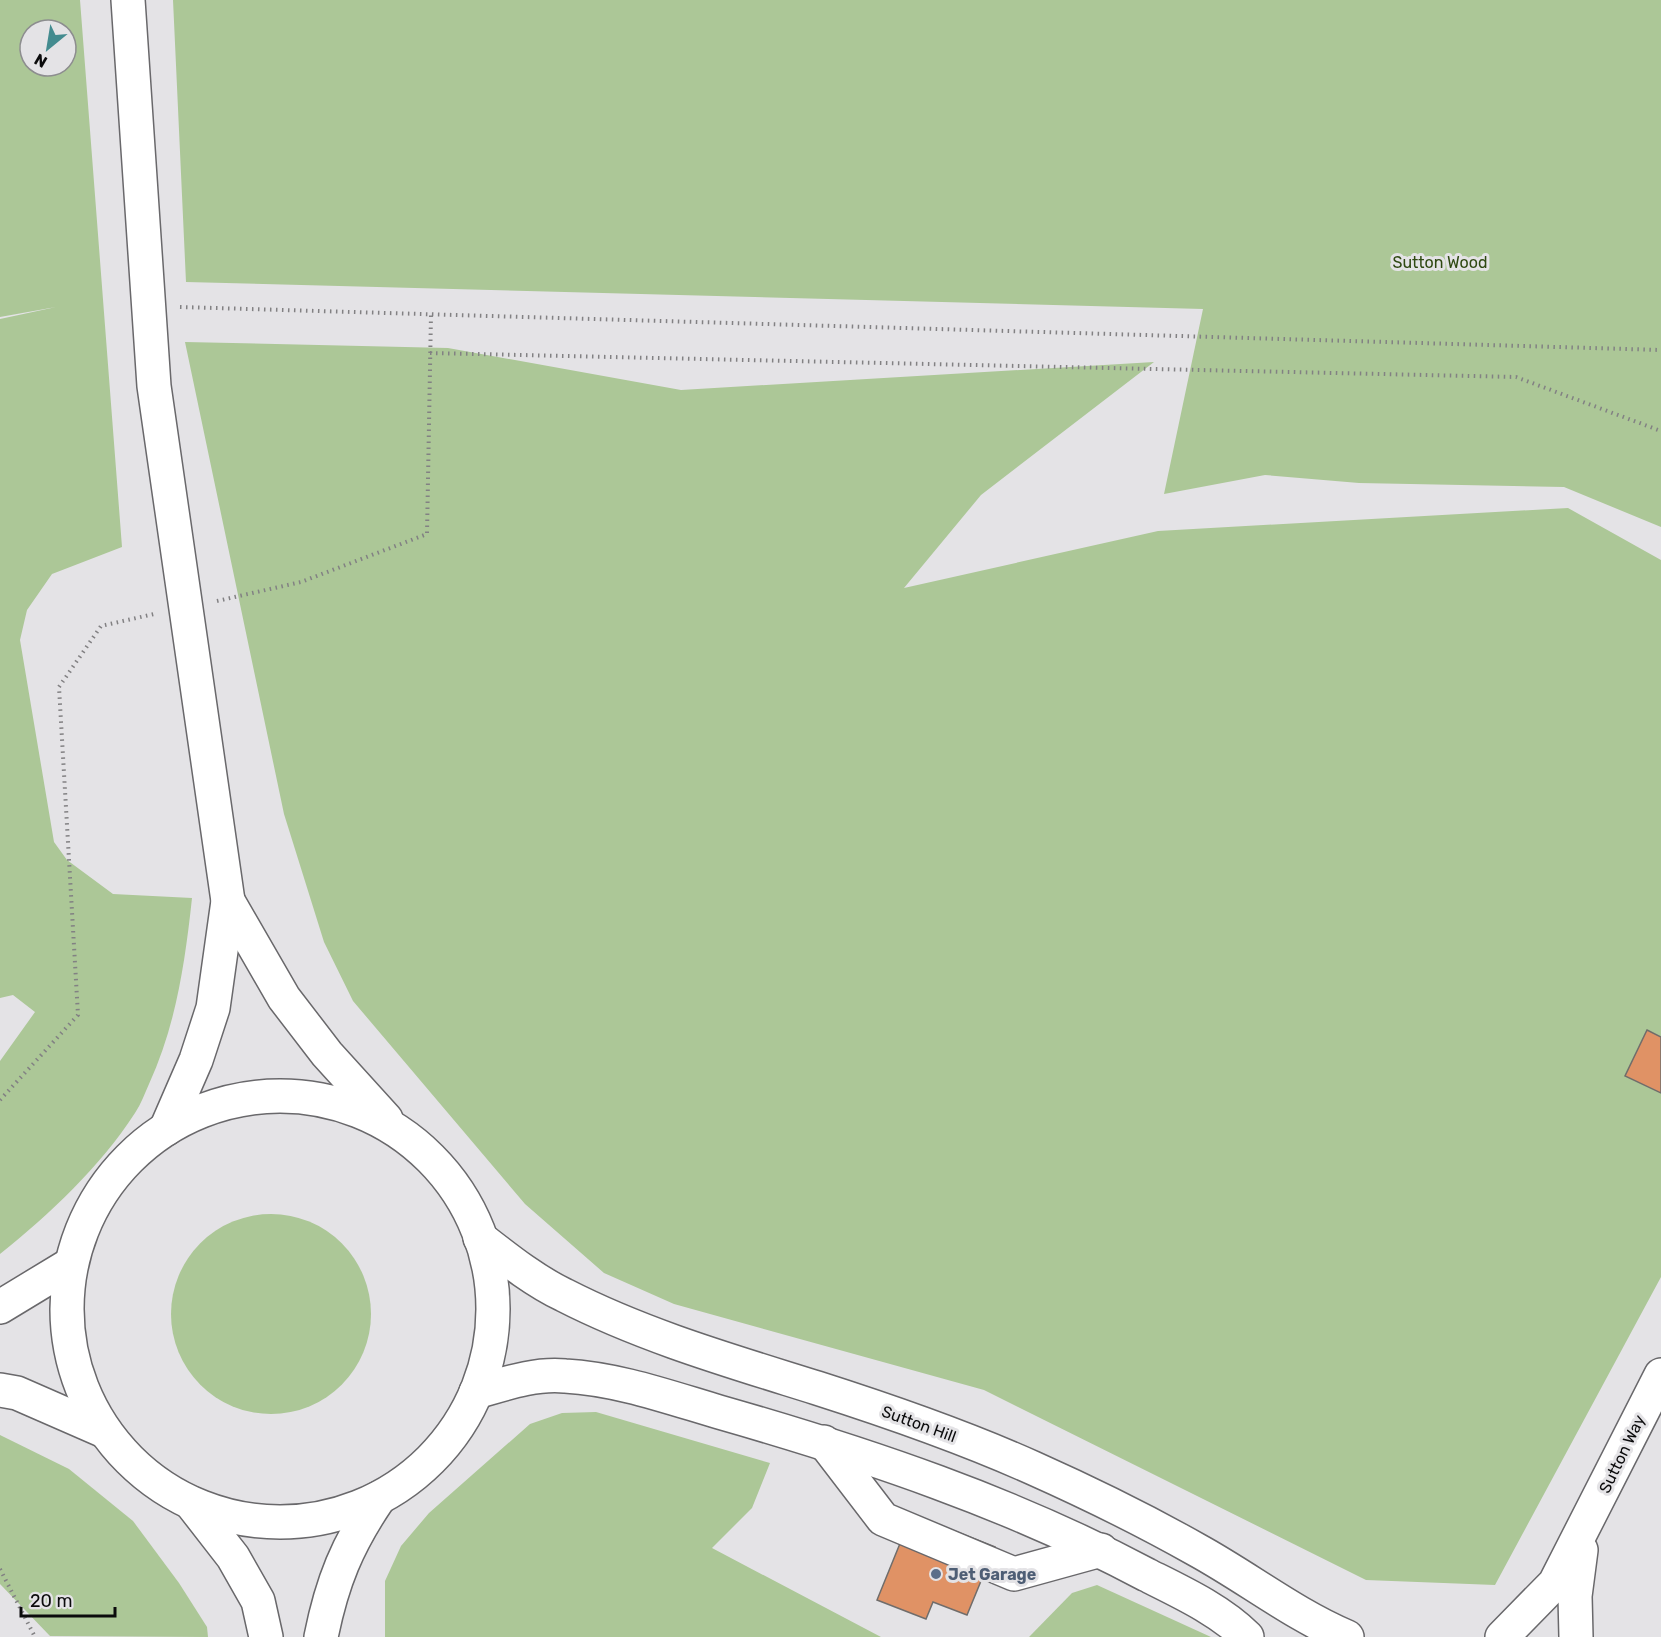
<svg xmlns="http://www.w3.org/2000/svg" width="1661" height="1637" viewBox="0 0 1661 1637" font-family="Rubik,sans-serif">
<rect width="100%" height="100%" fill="#e4e3e6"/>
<!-- green -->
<g fill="#acc797" fill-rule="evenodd">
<path d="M0,0H80L122,547L52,574L27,610L20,640L54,842L67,860L113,894L192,898C185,963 176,1025 149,1084C145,1093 141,1104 135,1113C100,1167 50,1214 0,1254V1061L35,1012L13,995L0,998V319L56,307L0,317ZM30,30H66V66H30Z"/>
<path d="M173,0H1661V527L1564,487L1359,483L1265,475L1164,494L1203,309L186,282Z"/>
<path d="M185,342L448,348L681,390L1154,362L981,495L904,588L1158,531L1568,508L1661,560V1277L1495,1585L1366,1580L984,1390L674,1304L604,1273L525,1204L353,1001L324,942L284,814Z"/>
<circle cx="271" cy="1314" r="100"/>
<path d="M596,1412L770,1463L752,1508L712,1548L881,1637H385V1581L401,1546L429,1513L530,1424L562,1413Z"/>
<path d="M0,1435L69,1469L133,1521L179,1583L207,1627L208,1637L50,1636L0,1584Z"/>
<path d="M1097,1585L1211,1637H1029L1072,1593Z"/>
</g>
<!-- building -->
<g fill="#e09265" stroke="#706d6b" stroke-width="1.5">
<path d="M1647,1030L1661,1037V1093L1625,1076Z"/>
<path d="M912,1514L995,1547L967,1615L933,1602L926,1619L877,1600Z"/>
</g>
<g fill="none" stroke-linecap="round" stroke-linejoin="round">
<defs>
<g id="minor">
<path d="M480,1238C507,1259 533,1280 564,1295C644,1336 731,1361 817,1388C889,1411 964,1437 1033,1468C1089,1493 1144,1520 1197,1550C1248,1578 1293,1614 1347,1637"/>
<path d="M0,1307L71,1264"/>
<path d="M0,1390L17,1393L104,1431"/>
<path d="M476,1392C504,1384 535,1373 565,1376C618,1379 668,1397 719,1412C866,1454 1012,1503 1147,1575C1181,1592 1220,1610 1247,1637"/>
<path d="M824,1442L883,1519L1014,1574L1101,1550"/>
<path d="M1502,1637L1555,1583L1661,1375"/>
<path d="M1576,1637L1575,1596L1581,1550"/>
</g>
<g id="highway">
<path d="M128,0L154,386L228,901L213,1008L196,1060L166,1129"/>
<path d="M228,901L284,998L327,1054L386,1119"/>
<circle cx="280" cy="1309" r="213"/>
<path d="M191,1503L233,1557L258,1601L266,1637"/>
<path d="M321,1637C332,1582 347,1545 379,1498"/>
</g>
</defs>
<!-- minor casing -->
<use href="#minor" stroke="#69686b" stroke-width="36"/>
<!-- highway casing -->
<use href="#highway" stroke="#69686b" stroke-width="36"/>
<!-- path -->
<g stroke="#828183" stroke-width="4" stroke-dasharray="1.5 4.5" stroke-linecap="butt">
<path d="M180,307L1661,350"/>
<path d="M430,353L1516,377L1661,431"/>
<path d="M217,601L301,582L427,534L431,314"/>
<path d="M0,1100L78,1015L59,687L101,626L154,614"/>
<path d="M0,1569L35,1637"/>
</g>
<!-- minor -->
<use href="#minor" stroke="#fff" stroke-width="33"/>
<!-- highway -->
<use href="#highway" stroke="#fff" stroke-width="33"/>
</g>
<!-- markers -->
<circle fill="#5c6f8a" stroke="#e4e3e6" stroke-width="2" cx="936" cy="1574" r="6"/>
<g text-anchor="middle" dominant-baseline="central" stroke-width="6" stroke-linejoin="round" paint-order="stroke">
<!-- park labels -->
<g font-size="16" fill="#2f4912" stroke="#e4e3e6">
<text x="1440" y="262">Sutton Wood</text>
</g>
<!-- street labels -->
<g font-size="16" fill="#0b0b0c" stroke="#e4e3e6">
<text transform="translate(919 1424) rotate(20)">Sutton Hill</text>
<text transform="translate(1622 1454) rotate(-64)">Sutton Way</text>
</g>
<!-- service labels -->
<g font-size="16" font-weight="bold" fill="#4e5e75" stroke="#e4e3e6" text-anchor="start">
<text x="948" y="1574">Jet Garage</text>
</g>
</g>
<!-- north arrow -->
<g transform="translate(48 48) rotate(210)"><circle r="28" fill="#e4e3e6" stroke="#8d8d8f" stroke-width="1.5"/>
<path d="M0-4.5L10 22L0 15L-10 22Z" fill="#438b8f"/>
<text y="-9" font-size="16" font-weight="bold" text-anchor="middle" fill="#0b0b0c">N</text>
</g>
<!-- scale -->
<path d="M21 1607v9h94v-9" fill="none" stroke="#0b0b0c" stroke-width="3"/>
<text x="30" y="1607" font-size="18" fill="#0b0b0c" stroke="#e4e3e6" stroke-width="4.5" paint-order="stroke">20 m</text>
</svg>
